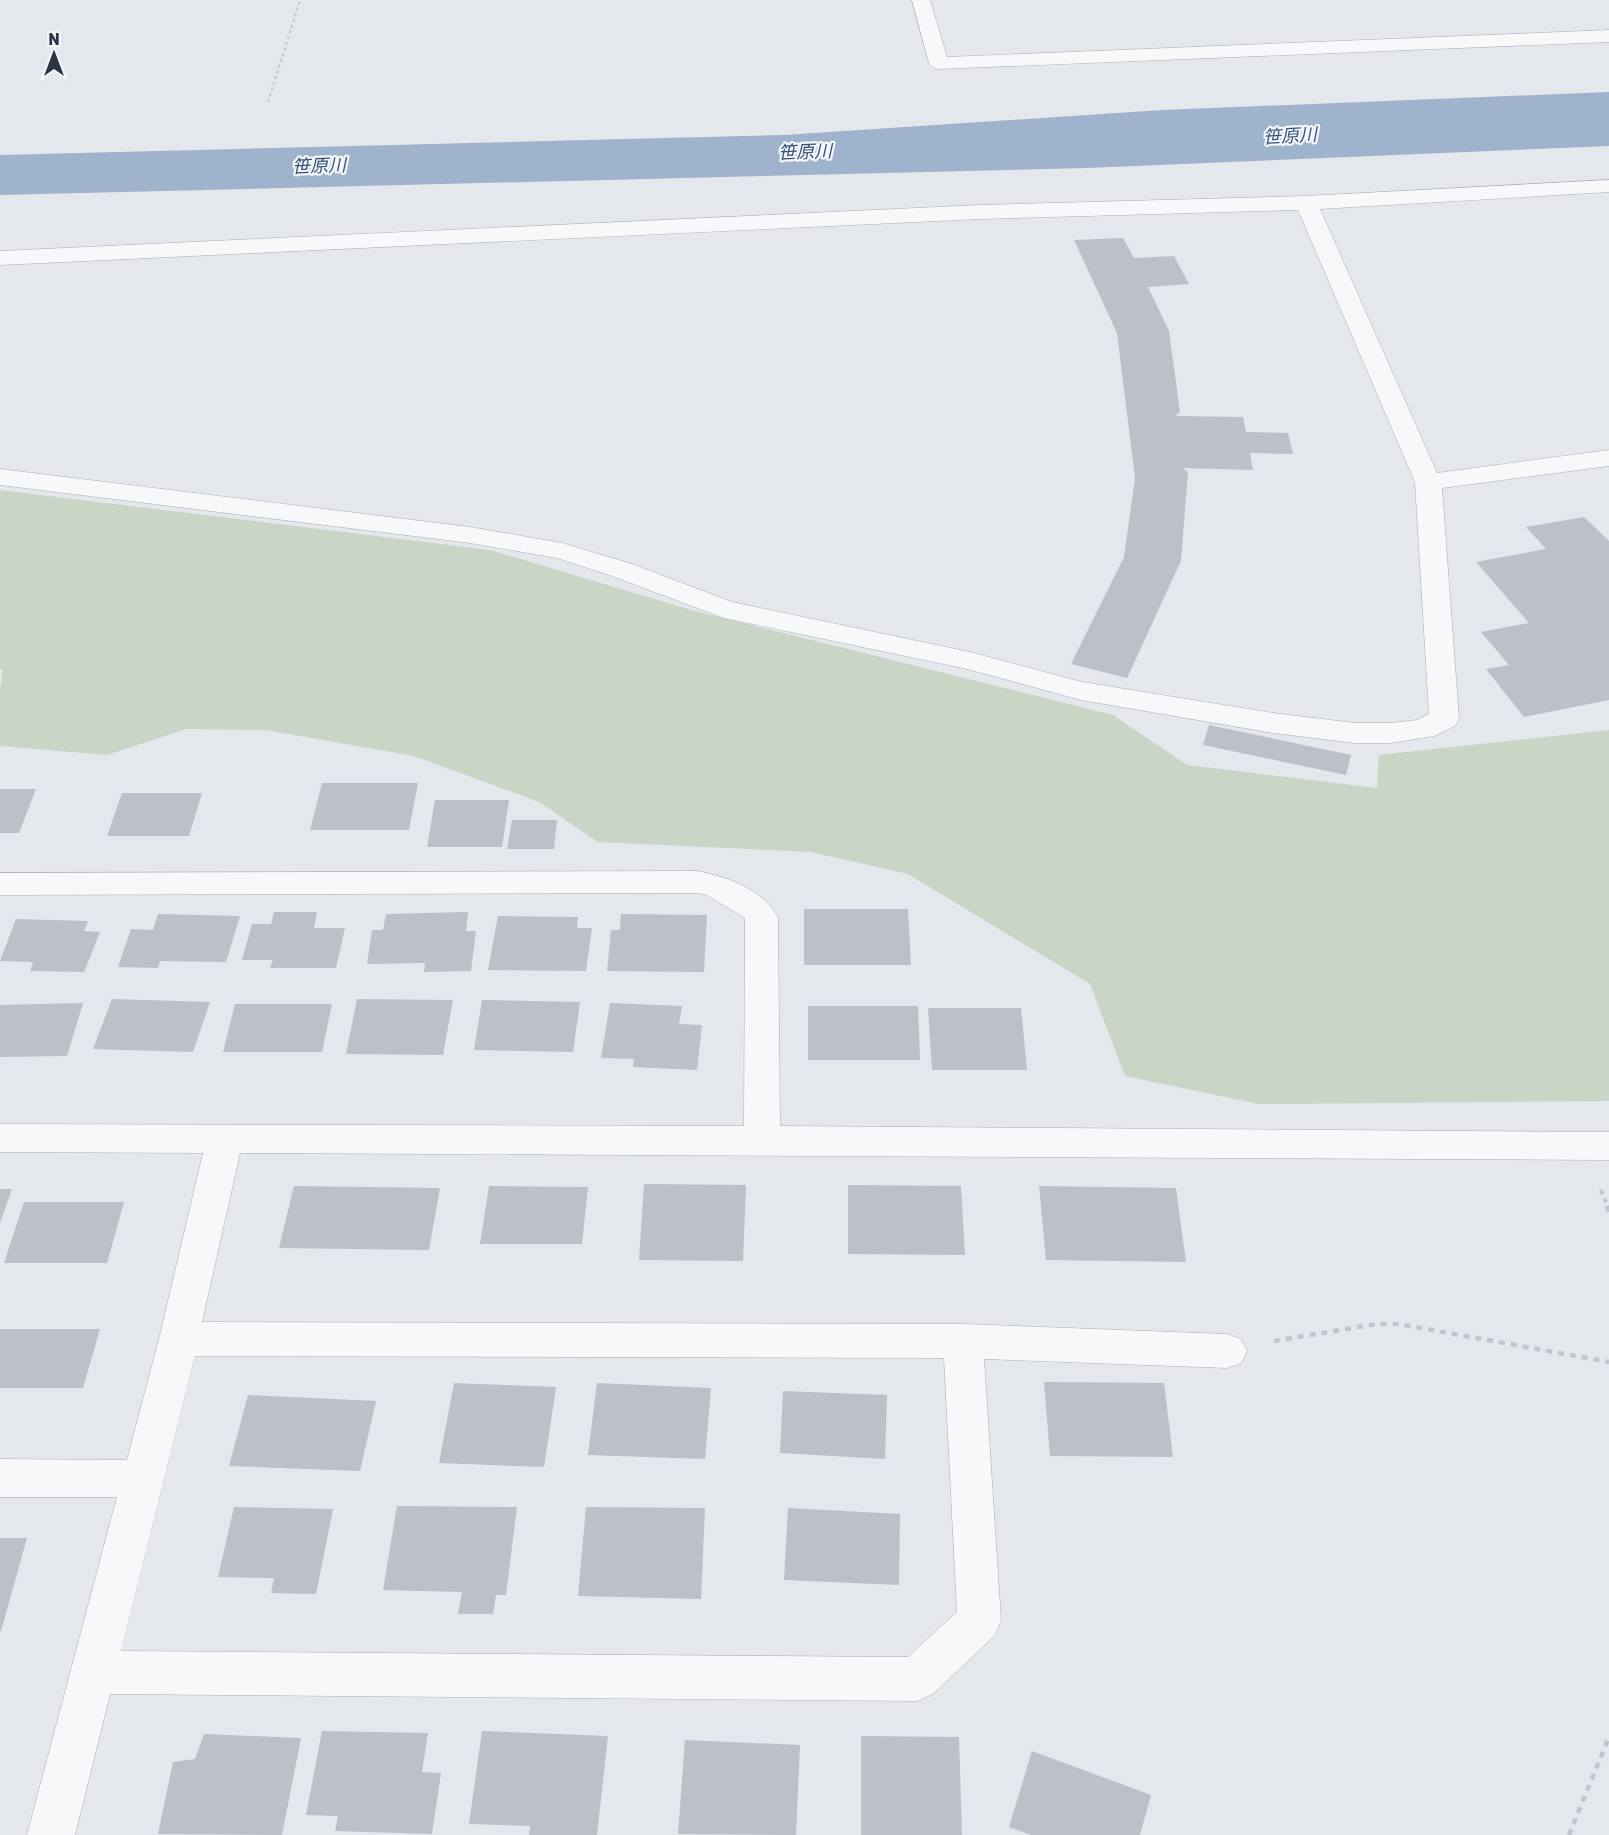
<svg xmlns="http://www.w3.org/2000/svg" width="1609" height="1835" viewBox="0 0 1609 1835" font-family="Rubik,'Noto Sans JP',sans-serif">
<rect width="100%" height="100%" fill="#e4e7ec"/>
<!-- green -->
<path fill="#c9d6c5" d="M0,490L490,550L691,610L1113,715L1187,765L1377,788L1379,755L1609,730V1101L1259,1104L1125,1076L1090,984L908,874L811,852L598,842L539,802L414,756L266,730L186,729L107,755L0,746V689L3,670L0,669Z"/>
<!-- water -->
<path fill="#9fb4cc" d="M1609,92V146L1087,168L0,195V155L784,135L1162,110Z"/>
<!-- building -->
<g fill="#bbc0ca">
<path d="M1123,238L1134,258L1174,256L1189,284L1148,287L1169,331L1180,412L1175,416L1243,417L1246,432L1288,433L1293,454L1250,453L1253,470L1182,468L1188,472L1181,561L1127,678L1071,664L1124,557L1135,478L1117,333L1074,240Z"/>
<path d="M1584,517L1609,541V700L1524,717L1486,669L1509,665L1481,632L1529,623L1476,562L1546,549L1526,527Z"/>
<path d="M1209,725L1351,755L1346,775L1203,745Z"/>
<path d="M322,783H418L409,830H310Z"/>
<path d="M0,789H36L19,833H0Z"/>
<path d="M122,793H202L189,836H107Z"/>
<path d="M435,800H509L502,847H427Z"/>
<path d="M512,820H557L554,849H507Z"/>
<path d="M804,909H908L911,965H804Z"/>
<path d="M274,912H317L314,928H345L336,968H270L273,960H242L252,924H271Z"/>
<path d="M468,912L466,931H476L471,971L424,972L425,963L367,964L372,930H383L386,914Z"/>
<path d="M158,914L240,916L226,962L160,961L158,968L118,967L131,929L153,930Z"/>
<path d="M621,914L707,915L704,972L607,971L611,930H620Z"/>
<path d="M498,916L578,917L577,928H592L586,971L488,970Z"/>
<path d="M16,919L88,921L84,931L100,932L84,972L30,971L33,962L0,961Z"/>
<path d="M112,999L210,1002L193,1052L93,1049Z"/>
<path d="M357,999L453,1000L443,1055L346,1054Z"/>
<path d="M482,1000L580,1002L573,1052L474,1050Z"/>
<path d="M83,1003L67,1056L0,1057V1005Z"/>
<path d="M610,1003L682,1006L679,1024L702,1025L697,1070L633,1067L634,1059L601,1058Z"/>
<path d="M235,1004H332L322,1052H223Z"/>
<path d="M808,1006H918L920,1060H808Z"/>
<path d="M928,1008H1021L1027,1070H932Z"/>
<path d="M644,1184L746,1185L743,1261L639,1260Z"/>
<path d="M848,1185L961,1186L965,1255L848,1254Z"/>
<path d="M294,1186L440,1188L429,1250L279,1248Z"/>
<path d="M489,1186L588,1187L582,1244H480Z"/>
<path d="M1039,1186L1176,1188L1186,1262L1046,1260Z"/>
<path d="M0,1189H12L0,1223Z"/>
<path d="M24,1202H124L107,1263H4Z"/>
<path d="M0,1329H100L83,1388H0Z"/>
<path d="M1044,1382L1164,1383L1173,1457L1050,1456Z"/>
<path d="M454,1383L556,1387L544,1467L439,1463Z"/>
<path d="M597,1383L711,1388L705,1459L588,1455Z"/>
<path d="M783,1391L887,1395L885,1459L780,1453Z"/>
<path d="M248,1395L376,1401L360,1471L229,1466Z"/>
<path d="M397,1506L517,1507L506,1595H496L493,1614H458L462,1592L383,1590Z"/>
<path d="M234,1507L333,1509L316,1594L271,1593L274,1578L218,1577Z"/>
<path d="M586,1507L705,1508L701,1599L578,1596Z"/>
<path d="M788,1508L900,1514L899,1585L784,1580Z"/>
<path d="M0,1538H27L1,1631H0Z"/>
<path d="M322,1731L428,1733L422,1772L441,1773L432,1834L335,1831L338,1816L306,1815Z"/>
<path d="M482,1731L608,1736L597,1835H529L530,1826L469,1824Z"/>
<path d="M204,1734L301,1738L282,1835L158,1834L173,1762L195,1759Z"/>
<path d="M861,1736L959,1737L962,1835H861Z"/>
<path d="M685,1740L800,1745L796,1835L678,1834Z"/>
<path d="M1032,1751L1151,1795L1140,1835H1031L1009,1827Z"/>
</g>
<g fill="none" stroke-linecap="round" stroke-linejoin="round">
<defs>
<g id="minor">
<path d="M912,0H930L947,57L1609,30V42L939,69L932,67L929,63Z"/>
<path d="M1609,180V192L1320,209L1437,473L1609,450V466L1442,488L1459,719L1455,726L1434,736L1391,743H1355L1273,733L1081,700L967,669L724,618L612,576L557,558L470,543L0,485V469L470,527L562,543L632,564L732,602L970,652L1082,682L1273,713L1355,723H1391L1417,720L1429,714L1415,482L1298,210L980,219L0,265V251L980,205L1306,196Z"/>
<path d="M697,871C728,877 762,889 778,917L780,1126L1609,1132V1160L240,1153L202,1322L963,1324L1227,1334L1241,1339L1247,1351L1241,1363L1227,1368L984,1359L1001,1620L995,1635L933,1694L917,1701L110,1694L75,1835H27L117,1497H0V1459L127,1460L159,1339L203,1153L0,1152V1124L744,1126L745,918L707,895L697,893L0,895V873ZM195,1356L944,1358L957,1612L908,1657L121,1651Z"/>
</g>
</defs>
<!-- minor casing -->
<use href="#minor" stroke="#a9aeb7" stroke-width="1"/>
<!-- path-far2 -->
<path stroke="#c2c5cb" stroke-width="2" stroke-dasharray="3 3" stroke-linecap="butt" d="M268,102L300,0"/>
<!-- path-far1 -->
<path stroke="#c2c5cb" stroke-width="4" stroke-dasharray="4.5 4.5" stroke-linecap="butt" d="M1601,1190L1608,1208"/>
<!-- path -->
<g stroke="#c2c5cb" stroke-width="4.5" stroke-dasharray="6 6" stroke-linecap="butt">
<path d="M1607,1206L1609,1212"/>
<path d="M1274,1341L1377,1324H1399L1609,1362"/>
<path d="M1569,1835L1609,1737"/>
</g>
<!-- minor -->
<use href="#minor" fill="#f7f8fa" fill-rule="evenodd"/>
</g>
<g text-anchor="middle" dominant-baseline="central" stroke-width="4.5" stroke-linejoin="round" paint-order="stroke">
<!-- far-water labels -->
<g font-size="18" font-style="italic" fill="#34527a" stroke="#f4f6f9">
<text transform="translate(1290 136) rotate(-3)">笹原川</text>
<text transform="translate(805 152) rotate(-2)">笹原川</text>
<text transform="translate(319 166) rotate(-2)">笹原川</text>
</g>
</g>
<!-- north arrow -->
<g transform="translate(54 54)" stroke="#f4f6f9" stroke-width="4.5" paint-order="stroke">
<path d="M0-4.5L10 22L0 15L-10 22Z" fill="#2b3445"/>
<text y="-9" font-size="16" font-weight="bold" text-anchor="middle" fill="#2b3445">N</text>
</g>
</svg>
